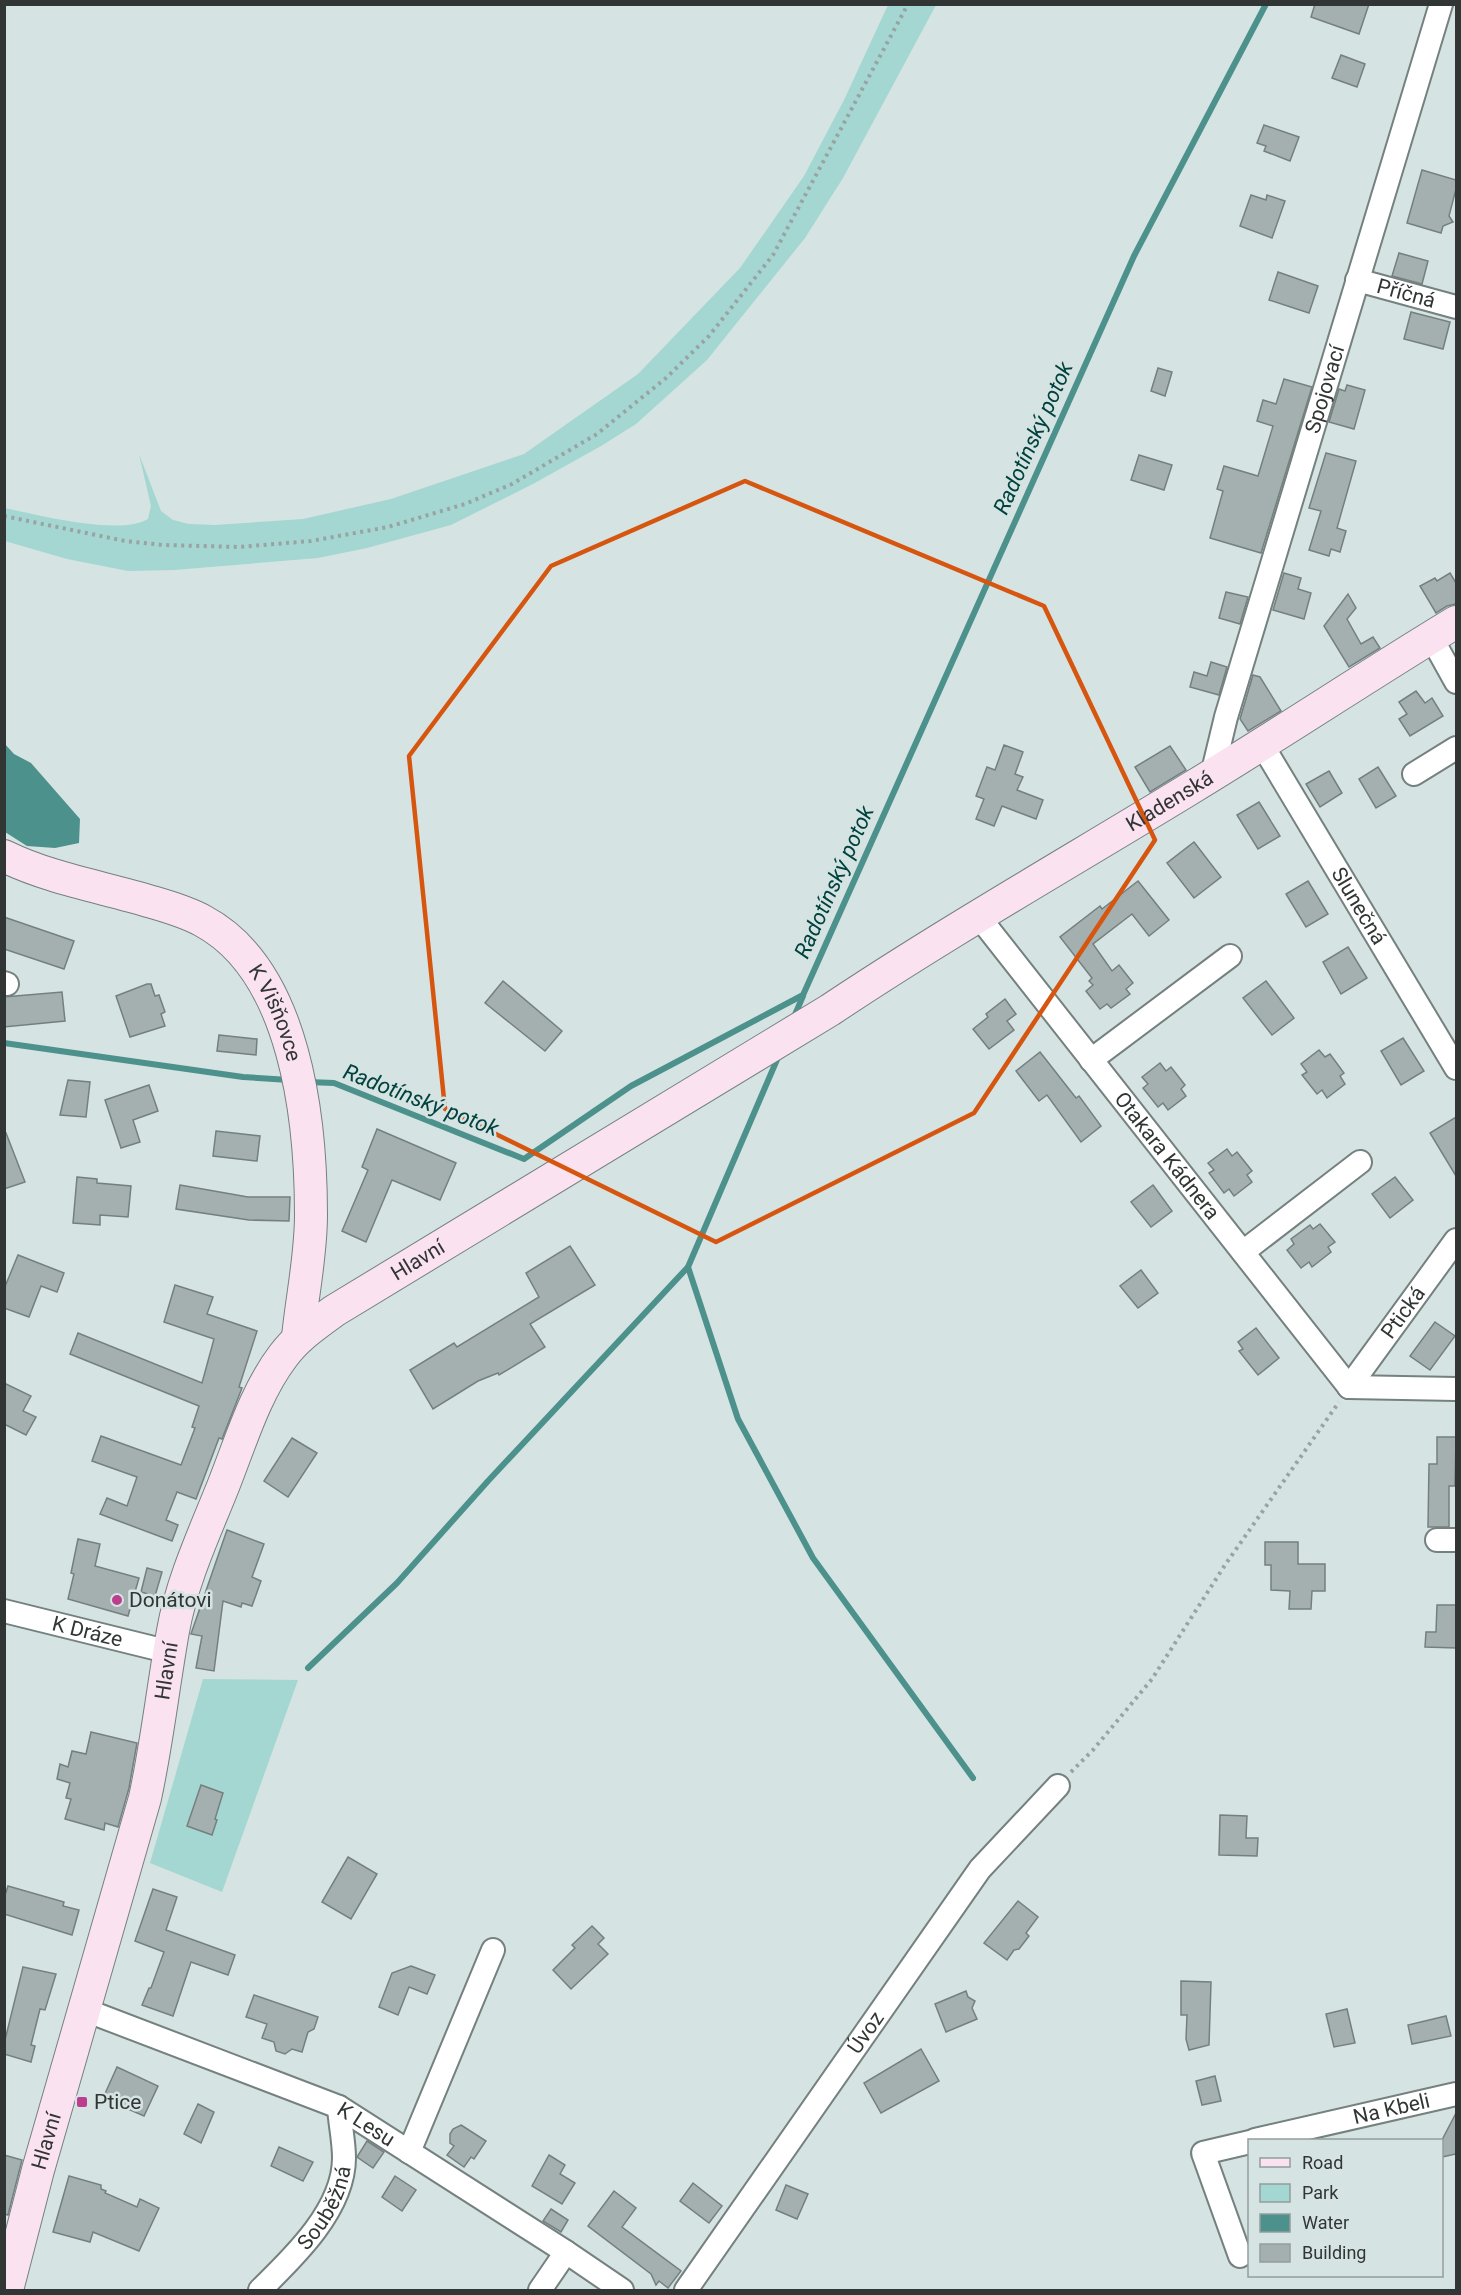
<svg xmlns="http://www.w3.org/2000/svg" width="1461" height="2295" viewBox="0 0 1461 2295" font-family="Roboto,sans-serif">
<rect width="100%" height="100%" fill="#d5e3e2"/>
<!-- green -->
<g fill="#a4d7d2">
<path d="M888,5H936L843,178L805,238L707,360L636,424L601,446L533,484L451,525L367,548L318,558L174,570L128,571L67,559L5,541V508C37,515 121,536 148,519L151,506L139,454L161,511L173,520L189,524L215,525L303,519L391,499L524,454L638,374L740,268L804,176L844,100Z"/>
<path d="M203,1679L298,1680L222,1892L150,1863Z"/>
</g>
<!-- water -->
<path fill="#4c918c" d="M4,743L14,754L31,763L80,819L79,843L55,848L27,846L5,832Z"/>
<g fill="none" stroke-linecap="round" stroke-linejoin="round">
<!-- stream -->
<g stroke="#4c918c" stroke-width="6">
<path d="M794,1017L803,996"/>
<path d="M4,1043L243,1077L289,1080"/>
<path d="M779,1055L688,1267L738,1419L813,1558L973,1778"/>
<path d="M308,1082L334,1083L524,1159L631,1086L803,995L1134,256L1266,4"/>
<path d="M308,1668L397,1583L488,1481L688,1267"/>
</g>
</g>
<!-- building -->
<g fill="#a3b0af" stroke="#74807f" stroke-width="1.5">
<path d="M1315,4H1369L1359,34L1311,17Z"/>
<path d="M1341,55L1365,64L1357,87L1332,78Z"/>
<path d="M1264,125L1299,137L1290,161L1264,151L1266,146L1257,143Z"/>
<path d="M1422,170L1456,180V189L1449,216L1453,222L1443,226L1441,233L1407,223Z"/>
<path d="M1251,195L1266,200L1267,195L1285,201L1272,238L1240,226Z"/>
<path d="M1399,253L1428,261L1422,284L1392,276Z"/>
<path d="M1278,272L1318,286L1309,313L1269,300Z"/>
<path d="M1411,312L1450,322L1443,349L1404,339Z"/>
<path d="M1158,368L1172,372L1165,396L1151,391Z"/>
<path d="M1284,379L1312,387L1261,553L1210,538L1223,491L1217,489L1224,466L1258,476L1273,426L1257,421L1263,400L1276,404Z"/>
<path d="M1347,385L1365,390L1354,429L1329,422L1339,389L1345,391Z"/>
<path d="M1326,453L1356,461L1337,528L1346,531L1340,552L1331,549L1329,556L1309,550L1321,511L1309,508Z"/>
<path d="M1139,455L1172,465L1164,490L1131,480Z"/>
<path d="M1284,573L1301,578L1298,589L1311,593L1304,619L1273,610Z"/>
<path d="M1450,573L1456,583V604L1447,606L1436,613L1420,586L1435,578L1437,581Z"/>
<path d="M1226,592L1248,597L1240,624L1219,618Z"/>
<path d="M1348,594L1356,608L1347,619L1361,644L1373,637L1380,648L1349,667L1324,626Z"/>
<path d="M1211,662L1227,667L1219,695L1190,687L1194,672L1207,676Z"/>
<path d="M1253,675L1260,677L1281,711L1248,731L1240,719Z"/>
<path d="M1416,691L1425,703L1432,698L1443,716L1410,736L1399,719L1407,714L1399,702Z"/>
<path d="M1004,745L1023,752L1015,774L1023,777L1017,790L1043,800L1036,819L1002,806L994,826L976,819L984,799L976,796L987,767L995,770Z"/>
<path d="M1170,746L1186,770L1150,792L1135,767Z"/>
<path d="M1378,767L1396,796L1376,808L1359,779Z"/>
<path d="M1329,771L1342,793L1320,807L1306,784Z"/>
<path d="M1259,802L1280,836L1258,849L1237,815Z"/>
<path d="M1194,842L1221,877L1194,898L1167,863Z"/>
<path d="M1138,881L1169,920L1149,936L1132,914L1093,944L1112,971L1119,965L1133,983L1126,989L1130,994L1111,1008L1107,1004L1100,1009L1086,991L1093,985L1089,981L1092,978L1060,937L1100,906L1102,909Z"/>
<path d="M1308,881L1328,914L1306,927L1286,894Z"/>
<path d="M4,917L74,941L64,969L4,949Z"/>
<path d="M1348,947L1367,978L1341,994L1323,962Z"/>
<path d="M503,981L562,1031L545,1051L485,1003Z"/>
<path d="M1266,981L1294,1018L1272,1035L1243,998Z"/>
<path d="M147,984H151L155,996L159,995L165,1012L161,1014L165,1026L130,1037L116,996Z"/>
<path d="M62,992L65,1021L4,1027V997Z"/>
<path d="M1005,999L1016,1014L1007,1021L1014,1030L989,1049L973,1029L988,1017L986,1014Z"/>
<path d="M219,1035L257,1039L256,1055L217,1051Z"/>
<path d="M1403,1038L1424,1071L1401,1085L1381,1051Z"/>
<path d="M1319,1050L1325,1057L1330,1054L1344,1073L1340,1076L1345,1084L1327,1098L1322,1090L1317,1094L1302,1075L1307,1072L1301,1064Z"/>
<path d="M1040,1052L1076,1098L1079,1096L1101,1126L1081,1142L1047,1095L1039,1101L1016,1071Z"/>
<path d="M1160,1063L1166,1071L1171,1067L1185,1085L1181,1089L1186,1096L1168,1110L1163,1103L1158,1107L1143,1088L1148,1084L1142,1077Z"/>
<path d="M68,1080L90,1082L86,1117L60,1115Z"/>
<path d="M149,1085L158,1111L133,1120L140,1142L121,1148L105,1100Z"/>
<path d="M1456,1117V1176L1430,1133Z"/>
<path d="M377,1129L456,1163L440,1200L392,1180L366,1242L342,1231L368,1170L362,1167Z"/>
<path d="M216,1131L260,1136L257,1161L213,1156Z"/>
<path d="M6,1133L25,1182L4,1189V1134Z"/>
<path d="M1227,1149L1232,1156L1237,1152L1252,1171L1247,1175L1252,1182L1234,1196L1229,1189L1224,1193L1209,1173L1214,1170L1208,1163Z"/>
<path d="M77,1177L97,1179V1183L131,1186L128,1217L100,1215V1225L73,1223Z"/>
<path d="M1395,1177L1413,1200L1390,1218L1372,1194Z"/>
<path d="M180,1185L248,1197H290L289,1221L249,1220L176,1209Z"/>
<path d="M1153,1185L1172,1211L1151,1227L1131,1202Z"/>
<path d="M1320,1224L1335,1242L1328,1247L1331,1252L1312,1267L1309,1262L1301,1268L1287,1250L1294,1244L1291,1239L1310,1225L1313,1229Z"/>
<path d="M570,1246L595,1285L530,1324L545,1347L499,1375L498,1373L478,1381L433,1409L410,1370L454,1343L457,1347L539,1297L526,1273Z"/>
<path d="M18,1255L64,1273L57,1292L41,1286L29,1317L4,1308V1289Z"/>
<path d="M1141,1270L1158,1293L1138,1308L1120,1286Z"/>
<path d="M175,1285L213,1297L207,1314L257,1331L239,1387L242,1388L222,1439L219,1438L196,1499L177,1492L166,1520L178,1525L172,1541L100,1514L107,1498L127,1506L137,1477L92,1461L101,1436L181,1465L195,1428L192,1427L199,1406L70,1354L78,1333L202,1383L214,1339L164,1322Z"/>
<path d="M1435,1322L1455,1336L1430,1370L1410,1356Z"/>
<path d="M1256,1328L1279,1358L1258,1375L1239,1351L1243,1349L1238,1342Z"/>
<path d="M4,1383L31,1396L23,1411L36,1417L26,1435L4,1424Z"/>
<path d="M1437,1437H1456L1455,1486H1449V1527H1428L1429,1464H1437Z"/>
<path d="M292,1438L317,1453L288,1497L264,1481Z"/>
<path d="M227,1530L264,1544L252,1577L261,1581L252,1606L242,1603L241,1607L223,1601L214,1671L196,1668L202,1636L191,1634Z"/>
<path d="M78,1539L100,1544L95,1566L139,1578L128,1616L68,1599L74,1574L71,1573Z"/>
<path d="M1265,1542H1298V1564H1325V1591H1312L1311,1609H1289L1290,1591L1271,1590V1565H1265Z"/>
<path d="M147,1568L162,1572L155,1596L141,1592Z"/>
<path d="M1437,1605H1456V1648L1425,1647L1426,1632H1436Z"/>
<path d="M91,1732L137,1743L129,1788L118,1827L105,1823L104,1830L65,1819L71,1799L66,1798L70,1783L57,1779L60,1764L68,1767L72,1751L86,1754Z"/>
<path d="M201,1785L223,1793L215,1819L217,1820L212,1835L187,1826Z"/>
<path d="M1220,1815L1247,1816L1246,1838H1258L1257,1856L1219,1855Z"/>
<path d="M348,1857L377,1874L351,1919L322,1902Z"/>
<path d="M8,1886L64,1902L63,1906L79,1910L72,1935L4,1914V1898Z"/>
<path d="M153,1889L177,1897L166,1930L235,1955L228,1975L191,1962L173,2016L142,2005L149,1988H151L164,1952L135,1941Z"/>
<path d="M1018,1901L1038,1917L1026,1933L1029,1936L1019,1949L1014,1950L1007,1960L984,1943Z"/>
<path d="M592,1926L604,1938L598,1944L608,1954L571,1989L553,1970L575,1948L572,1945Z"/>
<path d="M411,1966L435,1975L427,1994L409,1987L398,2015L379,2007L392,1973Z"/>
<path d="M23,1967L56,1974L45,2010L40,2009L31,2045L35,2046L31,2062L4,2054V2044Z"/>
<path d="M1181,1981L1211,1982L1209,2045L1189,2050L1186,2039L1187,2015H1181Z"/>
<path d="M966,1991L968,1997L975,2001L972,2008L977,2019L946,2032L935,2004Z"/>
<path d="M254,1995L318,2017L314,2029L308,2032L302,2052L292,2049L285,2054L276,2051L274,2042L262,2038L267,2024L246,2017Z"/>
<path d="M1347,2009L1355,2043L1334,2047L1326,2014Z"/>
<path d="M1446,2016L1451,2036L1412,2044L1408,2025Z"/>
<path d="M921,2049L939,2081L881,2113L864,2083Z"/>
<path d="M117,2067L158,2086L144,2116L103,2098Z"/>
<path d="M1215,2076L1221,2101L1202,2105L1196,2081Z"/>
<path d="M198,2104L214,2112L201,2143L184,2134Z"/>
<path d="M1456,2113V2154L1442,2157V2140Z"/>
<path d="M461,2125L486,2141L474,2159L471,2157L464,2167L447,2155L454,2146L450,2143V2134L453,2129Z"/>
<path d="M367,2141L384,2152L373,2168L357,2157Z"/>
<path d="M279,2147L313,2162L303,2181L271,2166Z"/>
<path d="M4,2155L22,2160L8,2215L4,2214Z"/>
<path d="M549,2155L565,2165L560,2174L575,2183L562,2204L532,2186Z"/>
<path d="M69,2176L101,2185V2189L106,2191L105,2193L137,2207L140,2199L159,2208L139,2251L93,2232L90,2242L53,2232Z"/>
<path d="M395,2176L416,2190L402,2211L382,2197Z"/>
<path d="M693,2183L722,2206L709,2223L680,2201Z"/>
<path d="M786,2185L808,2194L797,2219L776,2210Z"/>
<path d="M614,2191L636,2208L622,2227L681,2271L668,2288L659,2281L656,2285L651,2274L588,2226Z"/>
<path d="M551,2209L568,2220L561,2232L543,2221Z"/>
</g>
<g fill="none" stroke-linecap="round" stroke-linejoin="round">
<defs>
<g id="street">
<path id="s1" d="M1357,280L1456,307"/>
<path d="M1431,637L1456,682"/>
<path id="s2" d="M1261,743L1456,1068"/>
<path d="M1414,774L1456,748"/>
<path id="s3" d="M1212,775L1226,717L1441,4"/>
<path id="s4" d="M979,917L1349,1387"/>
<path d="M4,983L7,984"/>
<path d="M1091,1060L1230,956"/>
<path d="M1243,1252L1360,1162"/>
<path id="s5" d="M1349,1387L1456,1240"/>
<path d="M1349,1387L1456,1389"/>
<path d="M1437,1540H1456"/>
<path id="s6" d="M4,1611L170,1652"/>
<path id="s7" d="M85,2010L339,2107L566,2252L622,2290"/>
<path id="s8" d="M1255,2140L1456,2094"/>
<path d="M409,2152L493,1950"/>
<path d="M1240,2256L1203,2153L1250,2142"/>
<path id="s9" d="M260,2290C294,2257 344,2209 344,2158C344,2141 340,2124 339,2107"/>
<path d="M540,2290L566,2252"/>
<path id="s10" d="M686,2290L980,1869L1058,1786"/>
</g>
<g id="secondary">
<path id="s11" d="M4,856C51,879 103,887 152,902C169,907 187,912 203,921C296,971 311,1121 311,1215C311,1256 302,1297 298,1337"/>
<path id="s12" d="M7,2290L38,2170L145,1798C157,1743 163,1687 173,1631C182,1580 205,1532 224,1484C241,1441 255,1393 283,1356C297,1337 315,1325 334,1311L830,1010C947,932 1070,862 1191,788C1280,734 1367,676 1456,622"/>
</g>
</defs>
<!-- street casing -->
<use href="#street" stroke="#74817f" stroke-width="26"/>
<!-- secondary casing -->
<use href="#secondary" stroke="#74817f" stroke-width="34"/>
<!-- path -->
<g stroke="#99a3a2" stroke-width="4" stroke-dasharray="3 4.5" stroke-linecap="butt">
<path d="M4,516L125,541L163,545L239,547L311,541L388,527L465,504L512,484L597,434L666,378L709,336L773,255L908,4"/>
<path d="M1071,1772L1093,1750L1152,1679L1225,1565L1339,1402"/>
</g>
<!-- street -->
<use href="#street" stroke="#fff" stroke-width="22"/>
<!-- secondary -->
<use href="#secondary" stroke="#fbe2f0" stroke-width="32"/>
</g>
<!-- marked area -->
<path fill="none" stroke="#d65610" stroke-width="4.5" stroke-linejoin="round" d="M745,481L1044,606L1155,840L974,1113L716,1242L445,1109L409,756L551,566Z"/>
<!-- markers -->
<g fill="#bb3f8e" stroke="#d5e3e2" stroke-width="2">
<circle cx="117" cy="1600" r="6"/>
<rect x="76" y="2096" width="12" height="12" rx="3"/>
</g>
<g text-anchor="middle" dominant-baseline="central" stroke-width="5" stroke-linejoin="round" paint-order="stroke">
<!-- street labels -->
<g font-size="21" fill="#313635" stroke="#d5e3e2">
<text stroke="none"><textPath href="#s1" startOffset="51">Příčná</textPath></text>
<text stroke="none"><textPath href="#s3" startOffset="402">Spojovací</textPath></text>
<text stroke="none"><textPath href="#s12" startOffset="2025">Kladenská</textPath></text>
<text stroke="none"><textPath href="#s2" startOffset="190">Slunečná</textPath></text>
<text stroke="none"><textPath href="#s11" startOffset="330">K Višňovce</textPath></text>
<text stroke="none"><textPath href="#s4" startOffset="304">Otakara Kádnera</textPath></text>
<text stroke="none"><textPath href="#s12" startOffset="1144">Hlavní</textPath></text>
<text stroke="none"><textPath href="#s5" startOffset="92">Ptická</textPath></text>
<text stroke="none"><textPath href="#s6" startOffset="86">K Dráze</textPath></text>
<text stroke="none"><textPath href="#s12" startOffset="640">Hlavní</textPath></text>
<text stroke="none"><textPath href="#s10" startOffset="314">Úvoz</textPath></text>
<text stroke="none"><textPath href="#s8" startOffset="140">Na Kbeli</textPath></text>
<text stroke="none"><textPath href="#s7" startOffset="304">K Lesu</textPath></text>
<text stroke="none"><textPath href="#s12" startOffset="154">Hlavní</textPath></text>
<text stroke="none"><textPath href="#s9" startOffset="106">Souběžná</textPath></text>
</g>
<!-- poi labels -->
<g font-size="21" fill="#313635" stroke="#d5e3e2" text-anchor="start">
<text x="129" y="1600">Donátovi</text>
<text x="94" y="2102">Ptice</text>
</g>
<!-- water labels -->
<g font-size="22" font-style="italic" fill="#00423e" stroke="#d5e3e2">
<text transform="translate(1033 438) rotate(-66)">Radotínský potok</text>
<text transform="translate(834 882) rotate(-66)">Radotínský potok</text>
<text transform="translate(421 1100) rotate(21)">Radotínský potok</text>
</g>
</g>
<!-- border -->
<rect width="1461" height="2295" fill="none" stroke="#313635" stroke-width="12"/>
<!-- legend -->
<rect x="1248" y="2139" width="195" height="138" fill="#d5e3e2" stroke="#939e9d" stroke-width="1.5"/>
<rect x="1260" y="2158" width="30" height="9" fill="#fbe2f0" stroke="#939e9d" stroke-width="1.5"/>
<text x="1302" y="2169" font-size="18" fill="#313635">Road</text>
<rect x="1260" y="2184" width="30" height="18" fill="#a4d7d2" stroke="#939e9d" stroke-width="1.5"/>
<text x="1302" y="2199" font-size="18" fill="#313635">Park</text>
<rect x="1260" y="2214" width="30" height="18" fill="#4c918c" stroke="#939e9d" stroke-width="1.5"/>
<text x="1302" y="2229" font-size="18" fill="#313635">Water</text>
<rect x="1260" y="2244" width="30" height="18" fill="#a3b0af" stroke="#939e9d" stroke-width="1.5"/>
<text x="1302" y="2259" font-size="18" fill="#313635">Building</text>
</svg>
